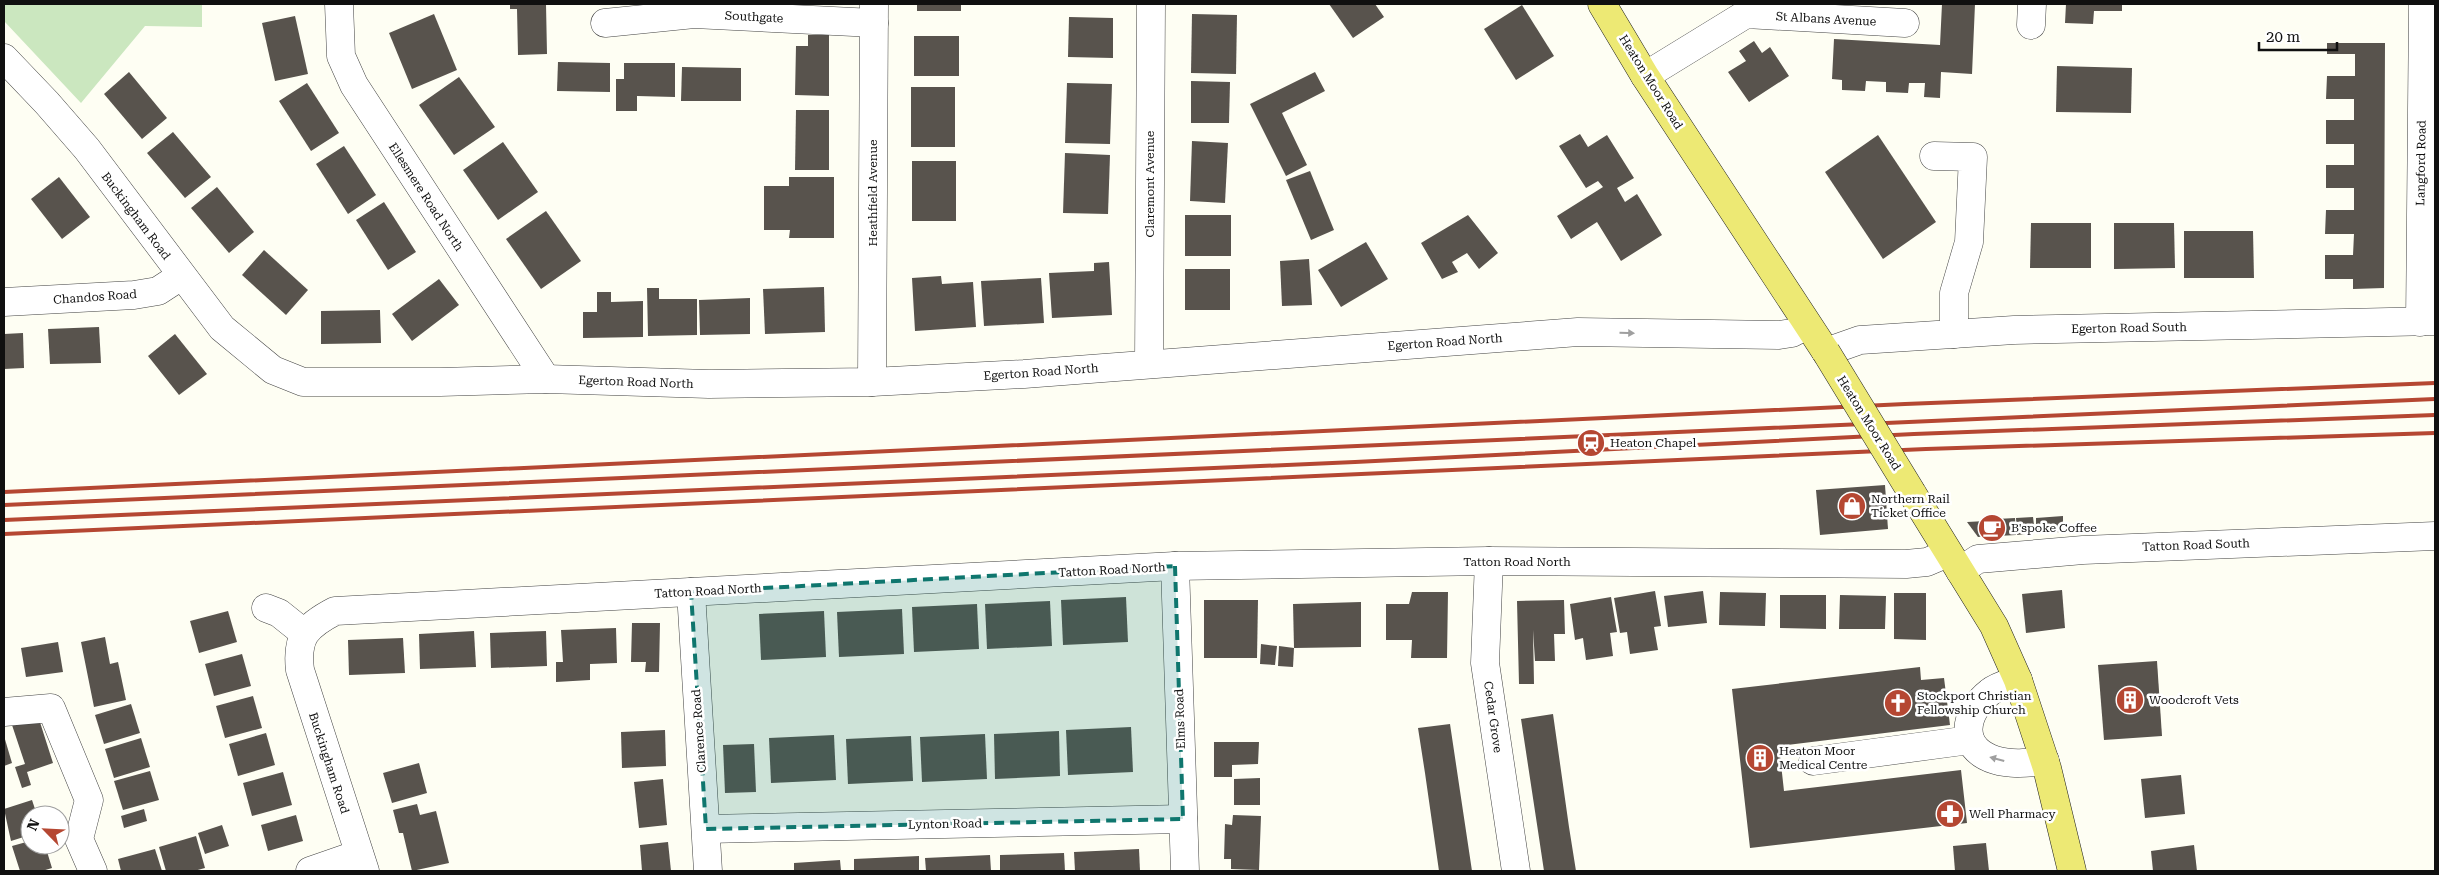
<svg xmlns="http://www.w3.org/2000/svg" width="2439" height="875" viewBox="0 0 2439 875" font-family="'Roboto Serif',serif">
<rect width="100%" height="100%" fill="#fefef3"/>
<!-- green -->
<path fill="#cbe7bf" d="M4,4H202V27L145,26L81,103L4,21Z"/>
<!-- building -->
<g fill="#58534d">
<path d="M510,4H546L547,54L518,55L517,9H510Z"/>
<rect x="917" y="4" width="44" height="7"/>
<path d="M1329,4H1375L1384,17L1353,38Z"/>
<path d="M1942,4H1975L1972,74L1941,72L1940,98L1924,97L1925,83H1909L1908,93L1886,92V82L1866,81L1865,91L1842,90V80L1832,79L1834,39L1940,45Z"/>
<path d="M2066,4H2122V11H2094L2093,24L2065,23Z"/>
<path d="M1522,5L1554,56L1516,80L1484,29Z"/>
<path d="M434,14L457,70L412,89L389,33Z"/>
<path d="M1192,14L1237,15L1236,74L1191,73Z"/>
<path d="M295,16L308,74L275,81L262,23Z"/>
<path d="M1069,17L1113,18V58L1068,57Z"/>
<path d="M808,35H829V96L795,95L796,46H808Z"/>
<rect x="914" y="36" width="45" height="40"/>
<path d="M1754,41L1762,53L1770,47L1789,76L1749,102L1728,72L1746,61L1739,51Z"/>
<path d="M2327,43H2385L2384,288L2353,289V279H2325V255H2353L2354,234H2325L2326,210H2354V188H2326V165H2354V144H2326V120H2354V99H2326L2327,76H2355V54H2327Z"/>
<path d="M558,62L610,63V92L557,91Z"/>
<path d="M624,63H675V97L637,96V111H616V79H624Z"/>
<path d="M2057,66L2132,68L2131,113L2056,112Z"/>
<path d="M682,67L741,68V101H681Z"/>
<path d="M129,72L167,118L142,139L104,94Z"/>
<path d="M1315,72L1325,91L1282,113L1307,165L1286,176L1250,104Z"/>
<path d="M459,77L495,127L454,155L419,105Z"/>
<path d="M1191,81L1230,82L1229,123H1191Z"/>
<path d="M307,83L339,133L311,151L279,101Z"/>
<path d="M1067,83L1112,84L1110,144L1065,143Z"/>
<rect x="911" y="87" width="44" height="60"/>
<path d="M796,110H829V170H795Z"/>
<path d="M173,132L211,177L185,198L147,153Z"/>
<path d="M1580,134L1588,147L1607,135L1634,178L1617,188L1625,202L1637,194L1662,235L1621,261L1597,222L1571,239L1557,216L1603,187L1598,181L1586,188L1559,146Z"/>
<path d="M1878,135L1936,222L1883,259L1825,172Z"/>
<path d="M1192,141L1228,143L1225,203L1190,201Z"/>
<path d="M503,142L538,192L498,220L463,170Z"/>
<path d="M344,146L376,195L348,214L316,164Z"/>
<path d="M1065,153L1110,155L1108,214L1063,213Z"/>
<rect x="912" y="161" width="44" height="60"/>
<path d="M1310,171L1334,230L1311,240L1286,180Z"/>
<path d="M59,177L90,217L62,239L31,199Z"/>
<path d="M789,177H834V238H789L790,230H764V186H789Z"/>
<path d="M217,187L254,232L229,253L191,208Z"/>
<path d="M384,202L416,252L388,270L356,220Z"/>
<path d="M546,211L581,261L541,289L506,239Z"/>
<rect x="1185" y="215" width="46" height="41"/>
<path d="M1468,215L1498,253L1479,269L1467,253L1452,262L1458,272L1442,279L1421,243Z"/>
<path d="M2031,223H2091V268H2030Z"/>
<path d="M2114,223H2174L2175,268L2114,269Z"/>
<path d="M2184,231H2253L2254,278H2184Z"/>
<path d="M1366,242L1388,279L1341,307L1318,270Z"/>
<path d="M264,250L308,290L286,315L242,275Z"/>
<path d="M1309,259L1312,305L1282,306L1280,261Z"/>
<path d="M1109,262L1112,315L1052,318L1049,273L1094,271V263Z"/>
<rect x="1185" y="269" width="45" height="41"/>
<path d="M941,276L942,284L973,282L976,327L915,331L912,278Z"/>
<path d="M1041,278L1044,323L984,326L981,281Z"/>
<path d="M439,279L459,305L412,341L392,314Z"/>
<path d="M824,287L825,332L765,334L763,289Z"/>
<path d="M647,288H659V299H697V335L648,336Z"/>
<path d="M597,292H611V302L643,301V337L583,338V312H597Z"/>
<path d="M750,298V334L700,335L699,300Z"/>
<path d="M380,310L381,343L321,344V311Z"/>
<path d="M99,327L101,363L50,364L48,329Z"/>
<path d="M23,333L24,368L4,369V334Z"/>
<path d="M175,334L207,374L179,395L148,356Z"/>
<path d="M1885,485L1888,529L1820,535L1816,490Z"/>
<path d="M2063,516V532L2036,533V518Z"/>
<path d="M2033,517L2035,533L2017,535L2016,518Z"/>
<path d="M2015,518L2016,535L1998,536L1997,519Z"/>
<path d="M1987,520H1996L1997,536H1988Z"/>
<path d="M1986,521L1987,536L1978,537L1967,522Z"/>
<path d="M2062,590L2065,628L2026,633L2022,594Z"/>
<path d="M1655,591L1661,626L1654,627L1658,650L1630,654L1627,632L1620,633L1614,598Z"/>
<path d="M1703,591L1707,623L1668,627L1664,596Z"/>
<path d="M1412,592H1448L1447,658H1411L1412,640H1386V604H1409Z"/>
<path d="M1720,592L1766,593L1765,626L1719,625Z"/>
<path d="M1894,593H1926V640L1894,639Z"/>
<path d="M1780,595H1826V629L1780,628Z"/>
<path d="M1840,595L1886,596L1885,629H1839Z"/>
<path d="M1126,597L1128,642L1063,645L1061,600Z"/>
<path d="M1611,597L1617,632L1610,633L1613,656L1586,660L1583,638L1575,640L1570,604Z"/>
<path d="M1204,600H1258L1257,658H1204Z"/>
<path d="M1564,600L1565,634H1554L1555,661H1535L1533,630L1534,684H1519L1517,601Z"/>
<path d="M1050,601L1052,646L987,649L985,604Z"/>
<path d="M1361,602V647L1294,648L1293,604Z"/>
<path d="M977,604L979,649L914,652L912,607Z"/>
<path d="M902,609L904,654L839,657L837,612Z"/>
<path d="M228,611L237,642L199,653L190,621Z"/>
<path d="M824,611L826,657L761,660L759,614Z"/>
<path d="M632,623H660L659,672H645L646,662H631Z"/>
<path d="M616,628L617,663L590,664V680L556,682V662H563L561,630Z"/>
<path d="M474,631L476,667L420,669L419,634Z"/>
<path d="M546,631L547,666L491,668L490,633Z"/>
<path d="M105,637L110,664L118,662L126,700L94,707L81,642Z"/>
<path d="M403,638L405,673L349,675L348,640Z"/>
<path d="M58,642L63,672L26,677L21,648Z"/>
<path d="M1261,644L1277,646L1275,665L1260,664Z"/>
<path d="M1279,646L1294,648L1293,667L1278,666Z"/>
<path d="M242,654L251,686L214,696L205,664Z"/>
<path d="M2157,661L2162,736L2104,740L2098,665Z"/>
<path d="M1920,667L1921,680L1944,678L1950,725L1779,746L1784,791L1961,770L1967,823L1750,848L1732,689Z"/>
<path d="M253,696L262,728L225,738L216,706Z"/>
<path d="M131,704L140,733L104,744L95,715Z"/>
<path d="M1553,714L1569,827L1576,871H1544L1538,831L1521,719Z"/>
<path d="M38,716L53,763L27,772L31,785L22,788L15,767L25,764L12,725Z"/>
<path d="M1450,724L1460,791L1472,871H1439L1425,773L1418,728Z"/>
<path d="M1131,727L1133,772L1068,775L1066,730Z"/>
<path d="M665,730L666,766L622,768L621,732Z"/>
<path d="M1059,731L1060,776L995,779L994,734Z"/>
<path d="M266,733L275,765L238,776L229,744Z"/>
<path d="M985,734L987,779L922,782L920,737Z"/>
<path d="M834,735L836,780L771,783L769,738Z"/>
<path d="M4,736L12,763L4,766Z"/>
<path d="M911,736L913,781L848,784L846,739Z"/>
<path d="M141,738L150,767L114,778L105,749Z"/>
<path d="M1214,742H1259L1258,764L1232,765V777H1214Z"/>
<path d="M754,744L756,792L725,793L723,745Z"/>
<path d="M419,763L427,793L392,803L383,773Z"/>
<path d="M150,771L159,800L123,810L114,781Z"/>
<path d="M283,772L292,805L252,816L243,783Z"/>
<path d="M2181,775L2185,814L2145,818L2141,779Z"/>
<path d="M1260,778V805H1234V779Z"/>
<path d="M663,779L667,825L639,828L634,782Z"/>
<path d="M32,800L37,815H30V835L11,841L4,809Z"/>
<path d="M417,804L420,815L436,811L449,863L412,871L403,833H399L393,810Z"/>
<path d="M144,809L147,821L124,828L121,816Z"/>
<path d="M296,815L303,841L268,851L261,825Z"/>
<path d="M1233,815L1261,816L1259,870L1231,869V859H1224L1225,824L1232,825Z"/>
<path d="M222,825L229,846L205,854L198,833Z"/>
<path d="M196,836L205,868L194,871H166L159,847Z"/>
<path d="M30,841V845H45L52,868L42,871H20L12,846Z"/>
<path d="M668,842L671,871H642L640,845Z"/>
<path d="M1986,843L1989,871H1955L1953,846Z"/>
<path d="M2194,845L2197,871H2153L2151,851Z"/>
<path d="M155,849L162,871H121L118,859Z"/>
<path d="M1139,849L1140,871H1075L1074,852Z"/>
<path d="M1064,853L1065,871H1000V855Z"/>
<path d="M990,855L991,871H926L925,858Z"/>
<path d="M919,856V871H854V859Z"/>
<path d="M840,860L841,871H794V863Z"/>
</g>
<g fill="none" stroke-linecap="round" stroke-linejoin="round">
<defs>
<g id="minor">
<path d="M339,4L341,56L354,85L546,379"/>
<path d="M605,23L694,14L874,23"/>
<path d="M2031,25L2032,4"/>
<path d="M4,58L47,103L87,149L222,328L273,370L303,382H440L546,379L709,384L872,382L1024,374L1578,332L1779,335L1792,333L1807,325"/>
<path d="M1645,76L1746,14L1905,23"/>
<path d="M1934,156L1973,157L1969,242L1954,293V334"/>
<path d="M4,302L134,295L158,291L181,276"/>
<path d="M2420,322L2423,4"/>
<path d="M1826,352L1860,340L2014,330L2435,321"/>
<path d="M1149,364L1151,4"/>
<path d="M872,382L874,4"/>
<path d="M1489,561L1485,663L1516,871"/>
<path d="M1175,566L1185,871"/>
<path d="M1960,571L1978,559L2083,550L2435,536"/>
<path d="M691,592L708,871"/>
<path d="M266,608L279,613L304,633"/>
<path d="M2018,680C2009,683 1997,686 1990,692C1964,712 1957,748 1995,760C2011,765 2028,763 2045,761"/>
<path d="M4,712L51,708L89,800L79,839L93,871"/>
<path d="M1813,761L1970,740"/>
<path d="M706,829L1183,819"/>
<path d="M310,871L359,854"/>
<path d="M365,871L300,670C296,637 306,626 335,611L1175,566L1489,561L1906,564L1927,562L1948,553"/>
</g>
<g id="major">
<path d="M1602,4L1645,76L1826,352"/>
<path d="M1912,493L1994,626L2018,680L2047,768L2072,871"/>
</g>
</defs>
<!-- minor casing -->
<use href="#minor" stroke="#434343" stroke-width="29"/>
<!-- major casing -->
<use href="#major" stroke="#212121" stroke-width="29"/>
<!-- minor -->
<use href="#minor" stroke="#fff" stroke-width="28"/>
<!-- major -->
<use href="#major" stroke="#ede974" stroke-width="28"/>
<!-- rail -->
<g stroke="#b54732" stroke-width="4">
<path d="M4,492L1905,404L2435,383"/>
<path d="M4,505L2435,399"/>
<path d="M4,520L1355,462L1914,434L2435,415"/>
<path d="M4,534L1926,449L2435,433"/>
</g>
<defs>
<path id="major-bridge" d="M1826,352L1912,493"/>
</defs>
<!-- major-bridge casing -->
<use href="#major-bridge" stroke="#212121" stroke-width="29" stroke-linecap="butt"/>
<!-- major-bridge -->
<use href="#major-bridge" stroke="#ede974" stroke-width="28"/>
</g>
<!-- one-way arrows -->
<defs><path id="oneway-solid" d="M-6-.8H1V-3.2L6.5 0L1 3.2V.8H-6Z" transform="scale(1.25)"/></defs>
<g fill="#9f9f9f">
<use href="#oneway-solid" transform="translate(1627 333) rotate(1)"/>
<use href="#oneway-solid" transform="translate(1997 759) rotate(-165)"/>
</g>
<!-- marked area -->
<path fill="#0f766e" fill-opacity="0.2" stroke="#0f766e" stroke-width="4" stroke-dasharray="10 6" stroke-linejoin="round" d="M1175,566L1183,819L706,829L691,592Z"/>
<!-- icons -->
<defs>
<symbol id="station-disc" viewBox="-11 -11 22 22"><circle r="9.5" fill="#b54732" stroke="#fff"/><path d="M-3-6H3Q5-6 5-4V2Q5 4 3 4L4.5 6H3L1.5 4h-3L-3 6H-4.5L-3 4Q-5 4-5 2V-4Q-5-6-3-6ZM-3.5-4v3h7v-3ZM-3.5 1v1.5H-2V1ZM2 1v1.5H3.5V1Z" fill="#fff"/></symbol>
<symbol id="shop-disc" viewBox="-11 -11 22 22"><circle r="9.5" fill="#b54732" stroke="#fff"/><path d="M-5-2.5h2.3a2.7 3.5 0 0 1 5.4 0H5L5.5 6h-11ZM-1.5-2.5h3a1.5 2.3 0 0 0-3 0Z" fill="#fff"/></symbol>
<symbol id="cafe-disc" viewBox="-11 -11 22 22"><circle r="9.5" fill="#b54732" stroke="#fff"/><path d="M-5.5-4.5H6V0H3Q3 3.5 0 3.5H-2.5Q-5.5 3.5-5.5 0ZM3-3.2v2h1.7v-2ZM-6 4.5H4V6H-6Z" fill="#fff"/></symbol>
<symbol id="building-disc" viewBox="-11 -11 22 22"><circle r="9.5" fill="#b54732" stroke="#fff"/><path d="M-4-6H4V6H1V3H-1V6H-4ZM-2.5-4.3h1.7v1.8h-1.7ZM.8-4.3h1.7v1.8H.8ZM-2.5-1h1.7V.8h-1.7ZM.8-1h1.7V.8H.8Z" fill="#fff"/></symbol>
<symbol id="church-disc" viewBox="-11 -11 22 22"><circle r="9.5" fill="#b54732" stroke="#fff"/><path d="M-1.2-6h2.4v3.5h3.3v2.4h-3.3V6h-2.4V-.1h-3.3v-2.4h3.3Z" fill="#fff"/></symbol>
<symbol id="pharmacy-disc" viewBox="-11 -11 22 22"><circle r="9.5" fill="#b54732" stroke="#fff"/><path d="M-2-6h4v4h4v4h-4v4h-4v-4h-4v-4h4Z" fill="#fff"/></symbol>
</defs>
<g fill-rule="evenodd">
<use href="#station-disc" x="1575" y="427" width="32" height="32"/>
<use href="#shop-disc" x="1836" y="490" width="32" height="32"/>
<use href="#cafe-disc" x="1976" y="512" width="32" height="32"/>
<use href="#building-disc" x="2114" y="684" width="32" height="32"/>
<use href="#church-disc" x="1882" y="687" width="32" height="32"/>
<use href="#building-disc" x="1744" y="742" width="32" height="32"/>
<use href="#pharmacy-disc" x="1934" y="798" width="32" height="32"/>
</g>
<g text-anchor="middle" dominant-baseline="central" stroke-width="5" stroke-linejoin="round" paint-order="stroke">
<!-- street labels -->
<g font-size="12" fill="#101010" stroke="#fff">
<text transform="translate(754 17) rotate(3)">Southgate</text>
<text transform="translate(1826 19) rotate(3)">St Albans Avenue</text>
<text transform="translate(1651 82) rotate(58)">Heaton Moor Road</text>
<text transform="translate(2421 163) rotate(-89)">Langford Road</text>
<text transform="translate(1150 184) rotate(-90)">Claremont Avenue</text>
<text transform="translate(873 193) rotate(-90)">Heathfield Avenue</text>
<text transform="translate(426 197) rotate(57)">Ellesmere Road North</text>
<text transform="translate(136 216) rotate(53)">Buckingham Road</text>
<text transform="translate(95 297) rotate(-4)">Chandos Road</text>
<text transform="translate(2129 328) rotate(-1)">Egerton Road South</text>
<text transform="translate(1445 342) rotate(-4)">Egerton Road North</text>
<text transform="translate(1041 372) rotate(-4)">Egerton Road North</text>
<text transform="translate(636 382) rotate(2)">Egerton Road North</text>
<text transform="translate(1869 423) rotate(58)">Heaton Moor Road</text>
<text transform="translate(2196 545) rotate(-2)">Tatton Road South</text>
<text x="1517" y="562">Tatton Road North</text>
<text transform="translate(1112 570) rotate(-3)">Tatton Road North</text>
<text transform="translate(708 591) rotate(-3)">Tatton Road North</text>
<text transform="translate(1493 717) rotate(82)">Cedar Grove</text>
<text transform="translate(1180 719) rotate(-92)">Elms Road</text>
<text transform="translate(699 731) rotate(-94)">Clarence Road</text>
<text transform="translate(329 763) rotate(72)">Buckingham Road</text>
<text transform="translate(945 824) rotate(-1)">Lynton Road</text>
</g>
<!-- poi labels -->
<g font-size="12" fill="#101010" stroke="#fff" text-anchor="start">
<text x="1610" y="443">Heaton Chapel</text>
<text x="1871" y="499">Northern Rail<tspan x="1871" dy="14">Ticket Office</tspan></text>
<text x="2011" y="528">B'spoke Coffee</text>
<text x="1917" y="696">Stockport Christian<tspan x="1917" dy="14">Fellowship Church</tspan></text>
<text x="2149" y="700">Woodcroft Vets</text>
<text x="1779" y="751">Heaton Moor<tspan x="1779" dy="14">Medical Centre</tspan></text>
<text x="1969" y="814">Well Pharmacy</text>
</g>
</g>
<!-- border -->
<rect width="2439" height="875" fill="none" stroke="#101010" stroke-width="10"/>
<!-- north arrow -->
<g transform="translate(45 830) rotate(294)"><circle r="24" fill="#ffffff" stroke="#9f9f9f"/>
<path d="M0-4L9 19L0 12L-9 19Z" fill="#b54732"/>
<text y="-8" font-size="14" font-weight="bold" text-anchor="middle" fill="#101010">N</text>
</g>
<!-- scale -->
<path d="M2259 42v8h78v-8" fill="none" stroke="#101010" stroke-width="2.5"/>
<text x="2266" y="42" font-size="15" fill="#101010" stroke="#ffffff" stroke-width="4" paint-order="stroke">20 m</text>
</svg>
